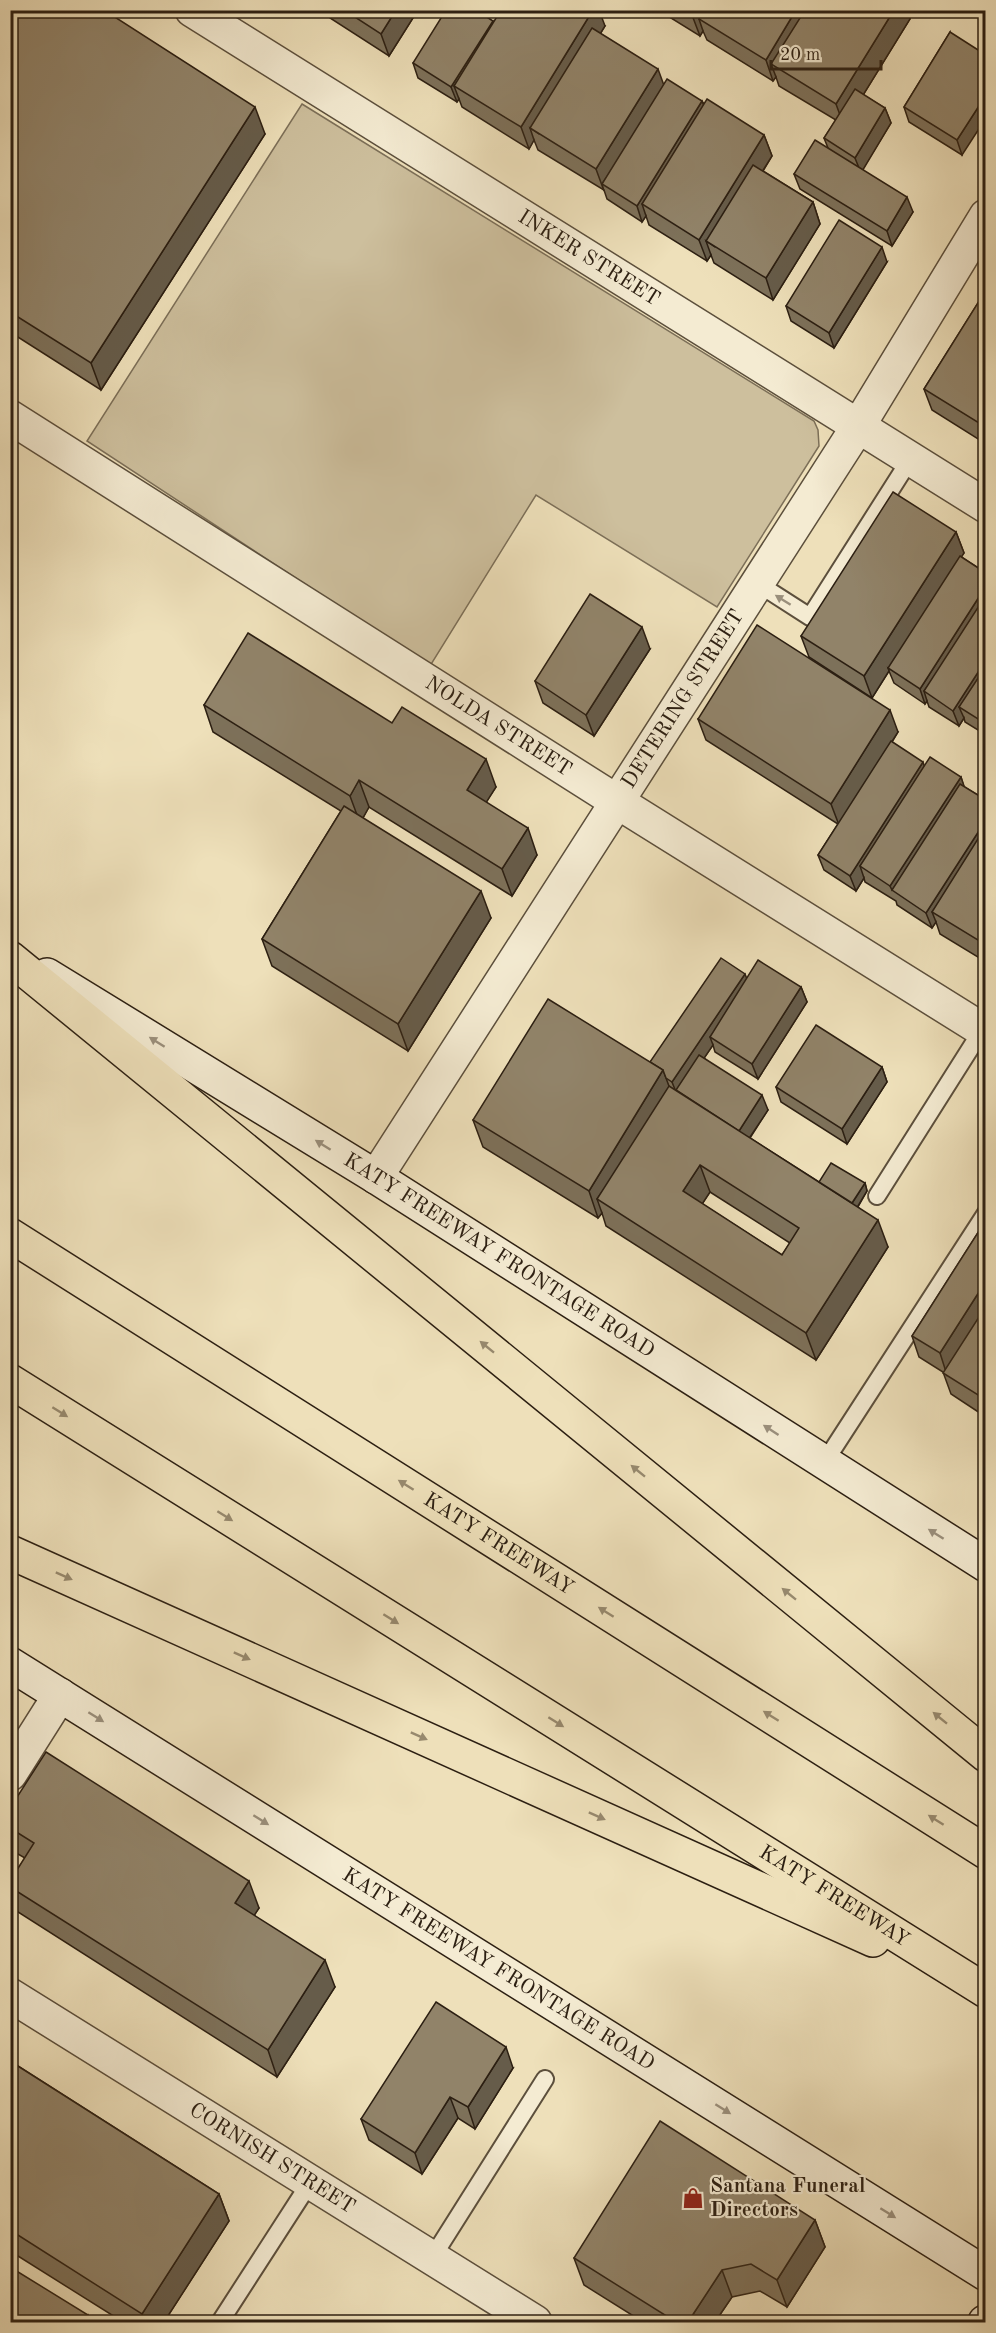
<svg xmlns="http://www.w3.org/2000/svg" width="996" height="2333" viewBox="0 0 996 2333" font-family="'Old Standard TT',serif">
<rect width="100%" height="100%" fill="#eee0ba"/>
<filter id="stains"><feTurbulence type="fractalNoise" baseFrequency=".00333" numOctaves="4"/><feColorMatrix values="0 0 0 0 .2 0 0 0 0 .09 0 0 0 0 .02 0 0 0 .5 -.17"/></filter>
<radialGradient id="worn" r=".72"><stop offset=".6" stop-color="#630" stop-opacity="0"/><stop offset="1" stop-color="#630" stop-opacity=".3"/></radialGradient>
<!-- grass -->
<path fill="#cdbf9d" stroke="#7c6f58" stroke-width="1.5" d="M302,104L814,421L818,430L819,446L717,607L536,495L430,666L87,441Z"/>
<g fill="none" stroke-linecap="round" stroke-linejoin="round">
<defs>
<g id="lane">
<path d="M757,583L810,617L911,458"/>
<path d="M877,1196L982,1030"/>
<path d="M824,1463L986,1213"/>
<path d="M432,2258L545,2079"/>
<path d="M220,2322L311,2181"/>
</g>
<g id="street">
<path id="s1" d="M192,10L986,506"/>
<path id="s2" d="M10,417L616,801L986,1032"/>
<path id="s3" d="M376,1177L859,425L986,216"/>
<path d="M10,1774L60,1695"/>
<path id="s4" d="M10,1995L535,2322"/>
</g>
<g id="secondary">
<path id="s5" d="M47,975L376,1177L986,1565"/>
<path id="s6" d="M10,1664L986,2274"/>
<path d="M985,2322H986"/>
</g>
<g id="highway">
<path d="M10,958L986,1755"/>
<path id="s7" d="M10,1235L986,1852"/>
<path id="s8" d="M10,1381L986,1991"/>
<path d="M10,1552L873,1940"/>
</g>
</defs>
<!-- lane casing -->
<use href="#lane" stroke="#5c4f3c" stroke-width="20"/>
<!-- street casing -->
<use href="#street" stroke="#5c4f3c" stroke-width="36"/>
<!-- secondary casing -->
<use href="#secondary" stroke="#2c1f12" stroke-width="36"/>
<!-- highway casing -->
<use href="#highway" stroke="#2c1f12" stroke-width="36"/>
<!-- lane -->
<use href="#lane" stroke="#f4ebd2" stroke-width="16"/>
<!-- street -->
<use href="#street" stroke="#f4ebd2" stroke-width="33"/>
<!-- secondary -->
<use href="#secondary" stroke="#f4ebd2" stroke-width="33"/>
<!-- highway -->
<use href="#highway" stroke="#eee0ba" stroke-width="33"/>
</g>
<!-- wall -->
<g fill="#7d715a" stroke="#2c1f12" stroke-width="1.5" fill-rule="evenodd">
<path d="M10,10L265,134L101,390L10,332Z"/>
<path d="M327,10H418L389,56L330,18Z"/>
<path d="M658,10H907L910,19L863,95L885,108L891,123L862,170L913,212L892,246L800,189L794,174L828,148L824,138L836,120L779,86L776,77L773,81L707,40L703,31L700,36Z"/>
<path d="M493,23L605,26L600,34L664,85L702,101L704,104L764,135L772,156L763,171L813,202L820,224L773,300L714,263L711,255L707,261L649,225L646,216L642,222L607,199L604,190L538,150L534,140L529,149L462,107L459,99L457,102L418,78L413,63Z"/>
<path d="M950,32L962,155L909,122L904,107Z"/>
<path d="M887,262L834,348L791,321L786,306Z"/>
<path d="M986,290V444L932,410L924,389Z"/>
<path d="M956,532L964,553L961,557L986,573V735L965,722L964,718L959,726L929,707L927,701L925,704L894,683L889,671L872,698L809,657L801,636Z"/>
<path d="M650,649L594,736L543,703L535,681Z"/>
<path d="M204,705L392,723L496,787L486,802L537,855L512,896L369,807L363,818L491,918L408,1051L272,966L262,939L341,811L213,732Z"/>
<path d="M698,719L898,732L892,742L924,766L961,777L964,787L986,800V962L940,934L936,922L932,928L897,905L896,901L865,882L864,878L856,891L824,870L818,855L838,824L706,740Z"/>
<path d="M747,978L801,987L807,1002L758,1079L715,1052L713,1045L704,1058L768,1110L750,1138L819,1182L865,1183L867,1191L858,1207L888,1247L816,1360L606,1226L602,1213L598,1218L483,1147L473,1120L650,1062ZM710,1192L790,1243L782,1255L702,1204Z"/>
<path d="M882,1067L887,1082L847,1144L781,1102L776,1087Z"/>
<path d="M986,1220V1417L951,1394L943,1372L919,1357L912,1336Z"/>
<path d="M10,1808L259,1908L254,1915L335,1987L277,2077L18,1912L10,1893V1881L25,1858L11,1850L10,1848Z"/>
<path d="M10,2061L219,2194L229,2221L164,2322H123L10,2251Z"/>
<path d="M513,2068L475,2129L458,2118L422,2174L369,2140L361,2119Z"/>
<path d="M815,2220L825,2247L787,2307L760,2291L732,2297L715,2322H643L584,2285L574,2258Z"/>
</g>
<!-- shaded-wall -->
<g fill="#665c4a" stroke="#2c1f12" stroke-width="1.5">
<path d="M396,10H418L389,56L381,34Z"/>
<path d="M593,10H599L605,26L539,134L530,128L534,140L529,149L521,127Z"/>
<path d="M695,10H716L699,19L703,31L700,36L692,15Z"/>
<path d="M796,10H817L771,64L776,77L773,81L766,60Z"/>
<path d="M894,10H907L910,19L844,126L836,104Z"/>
<path d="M493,21L498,36L454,86L459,99L457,102L451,87Z"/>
<path d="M658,69L666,91L602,184L604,191L596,169Z"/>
<path d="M986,95V118L962,155L957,140Z"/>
<path d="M702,101L708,116L642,204L646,216L642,222L637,206Z"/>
<path d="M255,107L265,134L101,390L91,363Z"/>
<path d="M885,108L891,123L861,173L855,158Z"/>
<path d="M764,135L772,156L715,247L706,241L711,255L707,261L699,240Z"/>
<path d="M907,197L913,212L892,246L887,231Z"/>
<path d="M813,202L820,224L773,300L766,278Z"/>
<path d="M882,247L887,262L834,348L829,333Z"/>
<path d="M986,412V441L979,423Z"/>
<path d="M956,532L964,553L890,669L888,668L889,671L872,698L864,676Z"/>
<path d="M986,586V609L924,691L927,701L925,704L920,689Z"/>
<path d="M642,627L650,649L594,736L586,715Z"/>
<path d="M986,660V684L959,707L964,718L959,726L953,711Z"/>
<path d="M890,710L898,732L839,825L831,804Z"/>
<path d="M486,759L496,787L477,817L467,790Z"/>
<path d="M923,762L928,777L860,866L864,878L856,891L850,876Z"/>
<path d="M961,777L966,792L892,890L890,886Z"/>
<path d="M359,780L369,807L360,823L350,796Z"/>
<path d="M986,820V844L932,912L936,922L932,928L926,913Z"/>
<path d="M528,828L537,855L512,896L502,869Z"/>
<path d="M481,891L491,918L408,1051L398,1024Z"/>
<path d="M745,974L751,989L710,1037L713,1045L678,1097L672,1082Z"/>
<path d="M801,987L807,1002L758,1079L752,1064Z"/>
<path d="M882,1067L887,1082L847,1144L842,1129Z"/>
<path d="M663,1070L673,1097L597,1199L602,1213L598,1218L589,1191Z"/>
<path d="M762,1095L768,1110L744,1146L739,1131Z"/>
<path d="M700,1165L710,1192L693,1218L683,1191Z"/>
<path d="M865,1183L867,1191L852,1216L849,1208Z"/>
<path d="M878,1220L888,1247L816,1360L806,1333Z"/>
<path d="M986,1281V1315L947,1375L940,1353Z"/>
<path d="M249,1881L259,1908L245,1930L235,1903Z"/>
<path d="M325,1960L335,1987L277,2077L268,2050Z"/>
<path d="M506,2047L513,2068L475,2129L468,2107Z"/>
<path d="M450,2097L458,2118L422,2174L415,2153Z"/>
<path d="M219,2194L229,2221L164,2322H145L142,2314Z"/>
<path d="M815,2220L825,2247L787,2307L777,2280Z"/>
<path d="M722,2270L732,2297L715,2322H688Z"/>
<path d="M88,2315L91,2322H84Z"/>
</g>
<!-- building -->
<g fill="#918369" stroke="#2c1f12" stroke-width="1.5" fill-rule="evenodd">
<path d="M10,10H104L255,107L91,363L10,312Z"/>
<path d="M344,10H396L381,34Z"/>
<path d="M446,10H476L493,21L451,87L413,63Z"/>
<path d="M501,10H593L521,127L454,86Z"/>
<path d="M685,10H695L692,15Z"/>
<path d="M704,10H796L766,60L699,19Z"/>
<path d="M805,10H894L836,104L771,64Z"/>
<path d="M592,28L658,69L596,169L530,128Z"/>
<path d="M950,32L986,55V95L957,140L904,107Z"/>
<path d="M667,79L702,101L637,206L602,184Z"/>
<path d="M855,89L885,108L855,158L824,138Z"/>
<path d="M707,99L764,135L699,240L642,204Z"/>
<path d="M815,140L907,197L887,231L794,174Z"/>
<path d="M753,165L813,202L766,278L706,241Z"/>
<path d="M839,220L882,247L829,333L786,306Z"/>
<path d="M986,290V412L979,423L924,389Z"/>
<path d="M893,492L956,532L864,676L801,636Z"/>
<path d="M960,556L986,573V586L920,689L888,668Z"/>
<path d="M590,594L642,627L586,715L535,681Z"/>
<path d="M986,595V660L953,711L924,691Z"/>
<path d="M757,625L890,710L831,804L698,719Z"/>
<path d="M248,633L392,723L402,707L486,759L467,790L528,828L502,869L359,780L350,796L204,705Z"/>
<path d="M986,666V724L959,707Z"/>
<path d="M891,741L923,762L850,876L818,855Z"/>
<path d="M930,757L961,777L890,886L860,866Z"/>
<path d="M960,784L986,800V820L926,913L892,890Z"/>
<path d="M344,806L481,891L398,1024L262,939Z"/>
<path d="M986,826V945L932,912Z"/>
<path d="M721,958L745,974L672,1082L666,1078L663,1070L650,1062Z"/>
<path d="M758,960L801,987L752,1064L710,1037Z"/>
<path d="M548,999L663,1070L589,1191L473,1120Z"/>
<path d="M816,1025L882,1067L842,1129L776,1087Z"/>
<path d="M699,1055L762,1095L739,1131L676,1090Z"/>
<path d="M669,1086L878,1220L806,1333L597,1199ZM700,1165L799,1228L782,1255L683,1191Z"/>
<path d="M831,1163L865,1183L852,1203L819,1182Z"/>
<path d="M986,1220V1281L940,1353L912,1336Z"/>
<path d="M986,1306V1400L943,1373Z"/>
<path d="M46,1752L249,1881L235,1903L325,1960L268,2050L10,1887V1881L34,1843L10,1828V1808Z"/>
<path d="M436,2002L506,2047L468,2107L450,2097L415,2153L361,2119Z"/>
<path d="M10,2061L219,2194L142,2314L10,2230Z"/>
<path d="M660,2121L815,2220L777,2280L751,2264L722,2270L688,2322H676L574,2258Z"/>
<path d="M10,2267L88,2315L84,2322H10Z"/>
</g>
<!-- one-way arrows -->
<defs><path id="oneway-solid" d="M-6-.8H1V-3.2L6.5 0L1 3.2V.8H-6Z" transform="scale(1.5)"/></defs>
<g fill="#9a8f7c">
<use href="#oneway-solid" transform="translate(783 600) rotate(-148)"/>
<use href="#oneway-solid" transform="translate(157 1042) rotate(-148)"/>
<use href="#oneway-solid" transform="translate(323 1145) rotate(-148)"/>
<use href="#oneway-solid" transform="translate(771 1430) rotate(-147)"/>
<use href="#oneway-solid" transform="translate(936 1534) rotate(-148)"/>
<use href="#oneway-solid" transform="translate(96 1717) rotate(32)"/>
<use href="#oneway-solid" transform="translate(261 1820) rotate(32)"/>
<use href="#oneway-solid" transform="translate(723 2109) rotate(32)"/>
<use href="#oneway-solid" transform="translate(888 2213) rotate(32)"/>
</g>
<g fill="#97896e">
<use href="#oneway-solid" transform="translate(487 1347) rotate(-141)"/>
<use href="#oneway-solid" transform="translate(60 1412) rotate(32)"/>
<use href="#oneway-solid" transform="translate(638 1471) rotate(-141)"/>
<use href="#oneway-solid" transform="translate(406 1485) rotate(-148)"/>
<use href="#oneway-solid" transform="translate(225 1516) rotate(32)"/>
<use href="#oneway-solid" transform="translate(64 1576) rotate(24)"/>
<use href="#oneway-solid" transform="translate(789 1594) rotate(-141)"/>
<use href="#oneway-solid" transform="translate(606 1612) rotate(-148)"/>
<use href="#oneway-solid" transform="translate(391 1619) rotate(32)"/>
<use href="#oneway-solid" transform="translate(242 1656) rotate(24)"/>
<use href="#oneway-solid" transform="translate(771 1716) rotate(-148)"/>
<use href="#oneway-solid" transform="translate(940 1718) rotate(-141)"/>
<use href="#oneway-solid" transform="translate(556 1722) rotate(32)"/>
<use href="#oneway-solid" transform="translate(419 1736) rotate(24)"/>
<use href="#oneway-solid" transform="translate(597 1816) rotate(24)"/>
<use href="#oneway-solid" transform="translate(936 1820) rotate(-148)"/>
</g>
<!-- icons -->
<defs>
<symbol id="shop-bare" viewBox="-9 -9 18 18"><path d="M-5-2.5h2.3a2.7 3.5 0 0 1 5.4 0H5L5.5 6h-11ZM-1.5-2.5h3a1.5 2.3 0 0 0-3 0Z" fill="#8f2418" stroke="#f4ebd2" stroke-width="2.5" paint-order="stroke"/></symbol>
</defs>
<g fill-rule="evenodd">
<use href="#shop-bare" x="678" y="2183" width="30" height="30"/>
</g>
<g text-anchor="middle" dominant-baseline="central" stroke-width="4.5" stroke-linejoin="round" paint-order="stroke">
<!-- street labels -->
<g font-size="21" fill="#2c1f12" stroke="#f4ebd2">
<text stroke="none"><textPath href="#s1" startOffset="468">INKER STREET</textPath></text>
<text stroke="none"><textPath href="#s3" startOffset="568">DETERING STREET</textPath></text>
<text stroke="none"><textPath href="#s2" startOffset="578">NOLDA STREET</textPath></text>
<text stroke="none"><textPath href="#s5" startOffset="532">KATY FREEWAY FRONTAGE ROAD</textPath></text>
<text stroke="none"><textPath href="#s7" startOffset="578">KATY FREEWAY</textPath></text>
<text stroke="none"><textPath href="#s8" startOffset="972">KATY FREEWAY</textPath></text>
<text stroke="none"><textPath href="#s6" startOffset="576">KATY FREEWAY FRONTAGE ROAD</textPath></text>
<text stroke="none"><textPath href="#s4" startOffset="309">CORNISH STREET</textPath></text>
</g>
<!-- poi labels -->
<g font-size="21" font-weight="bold" fill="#2c1f12" stroke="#f4ebd2" text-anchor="start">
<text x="710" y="2186">Santana Funeral<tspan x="710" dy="24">Directors</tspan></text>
</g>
</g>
<!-- margin -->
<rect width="996" height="2333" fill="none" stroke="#eee0ba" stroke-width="36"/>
<rect x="12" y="12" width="972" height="2309" fill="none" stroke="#2c1f12" stroke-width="3"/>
<rect x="18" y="18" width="960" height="2297" fill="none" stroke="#2c1f12" stroke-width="1.5"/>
<!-- scale -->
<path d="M771 60v9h110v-9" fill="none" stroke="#2c1f12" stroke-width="3"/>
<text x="780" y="60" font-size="18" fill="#2c1f12" stroke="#f4ebd2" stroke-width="4.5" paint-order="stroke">20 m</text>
<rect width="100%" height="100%" filter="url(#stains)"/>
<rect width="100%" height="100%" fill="url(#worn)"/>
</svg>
